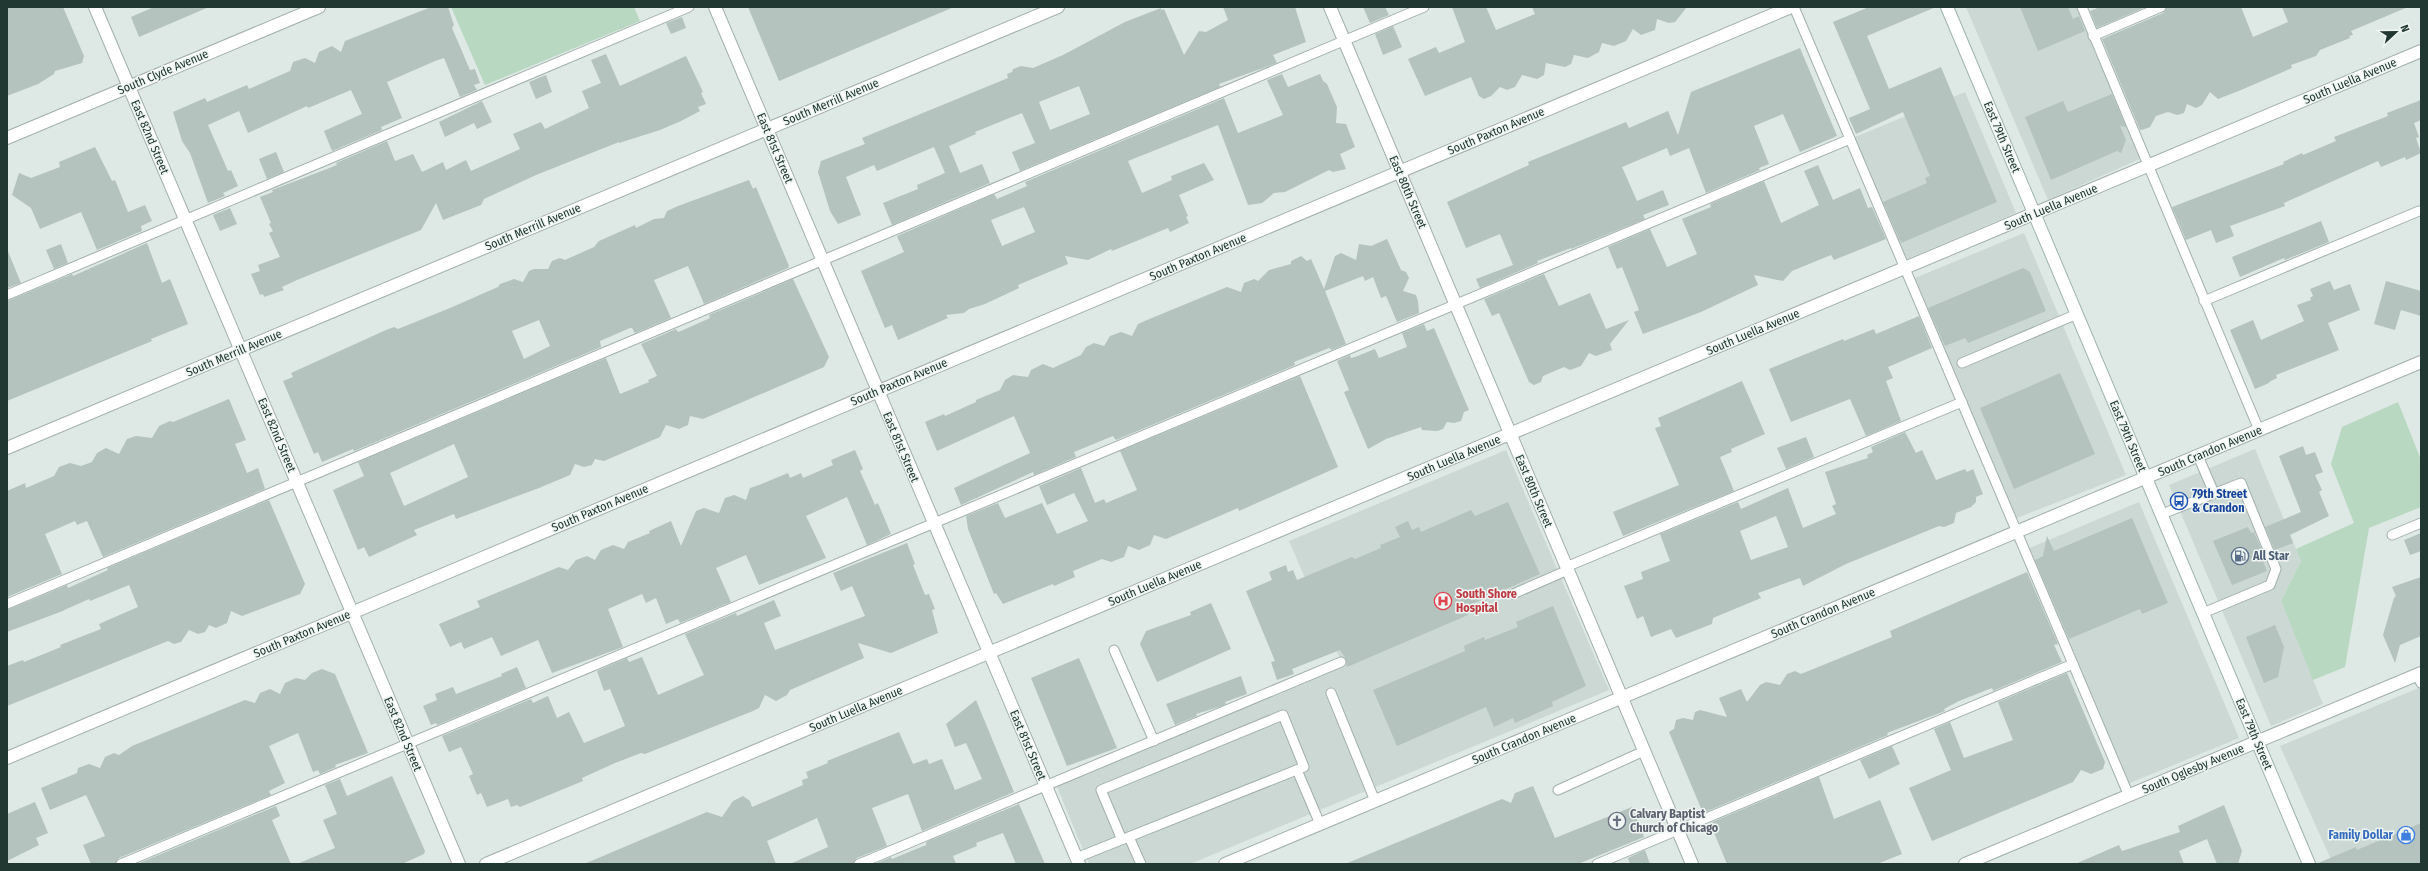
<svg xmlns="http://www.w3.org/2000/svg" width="2428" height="871" viewBox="0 0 2428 871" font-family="'Fira Sans Condensed',sans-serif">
<rect width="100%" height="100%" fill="#dee8e4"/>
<!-- built -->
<g fill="#ccd8d3">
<path d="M1966,7H2082L2144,157L2048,200Z"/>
<path d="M1965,92L2016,213L1902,261L1850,139Z"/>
<path d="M2024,233L2126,475L2012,520L1910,280Z"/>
<path d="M2255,449L2301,561L2281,601L2323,704L2271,726L2169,485Z"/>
<path d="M1506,450L1609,690L1190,864H1089L1055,782L1341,661L1289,541Z"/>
<path d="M2139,502L2239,738L2125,785L2025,550Z"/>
<path d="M2421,687V864H2333L2280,746Z"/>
</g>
<!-- green -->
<g fill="#b8d8c2">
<path d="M451,7H634L640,21L485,85Z"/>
<path d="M2398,402L2421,460V507L2369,528L2345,667L2313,680L2281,601L2301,561L2296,549L2354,523L2331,464L2342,427Z"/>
</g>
<!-- building -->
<g fill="#b4c3bd" fill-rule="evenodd">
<path d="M7,7H63L84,56L82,63L55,71L54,74L38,84L7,96Z"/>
<path d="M154,7H209L139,37L131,17Z"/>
<path d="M431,7H448L454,25L452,28L470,70L475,69L480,83L474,85L477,90L460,97L444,58L435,61L387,82L402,118L381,127L382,130L332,151L324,131L362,114L351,90L308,108L307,106L248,133L239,111L208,125L228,171L231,170L238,186L223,193L225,196L208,203L190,153L182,141L173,112L205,98L207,102L247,85L249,89L290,71L293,62L305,58L315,63L319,52L332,46L341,52L345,41Z"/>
<path d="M748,7H954L779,81Z"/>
<path d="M1223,7H1295L1306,42L1273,55L1277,63L1219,84L1220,87L1020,171L1012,152L1035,143L1022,113L975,132L976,134L949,146L960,173L982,164L990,183L892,225L883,203L918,189L917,185L945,173L934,147L877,171L874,165L846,177L861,215L838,224L830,211L818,172L821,161L865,144L862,138L1008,78L1007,74L1012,72L1013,69L1021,66L1033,68L1063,55L1125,22L1161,8V10L1164,9L1184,55L1199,31L1206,32L1228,20ZM1079,86L1090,114L1050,130L1039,102Z"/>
<path d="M1363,7H1385L1389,15L1370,23Z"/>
<path d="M1452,7H1486L1496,30L1535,14L1532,7H1687L1675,22L1669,23L1657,19L1655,30L1641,35L1633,29L1626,41L1614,46L1602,43L1599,52L1588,58L1574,55L1571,64L1565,67L1546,63L1544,75L1537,79L1522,75L1515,87L1507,90L1500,87L1491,96L1484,99L1479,96L1471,77L1425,96L1408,59L1436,47L1439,53L1465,42Z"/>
<path d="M1869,7H1936L1867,36L1889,89L1941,67L1997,202L1901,243L1883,202L1927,183L1925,178L1930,176L1903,112L1856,134L1849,118L1870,109L1833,22Z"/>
<path d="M2020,7H2068L2073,19L2079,16L2085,31L2038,51Z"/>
<path d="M2100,7H2146L2097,28L2090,11Z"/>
<path d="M2167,7H2241L2253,37L2288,22L2282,7H2408L2351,31L2353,35L2349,36L2350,38L2320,50L2316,56L2291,65L2292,68L2241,90L2218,99L2210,92L2202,105L2196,108L2187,104L2184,113L2177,115L2168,112L2156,116L2150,127L2142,130H2140L2102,39L2163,13Z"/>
<path d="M682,17L686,28L671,34L666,23Z"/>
<path d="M1393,26L1402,47L1383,55L1375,34Z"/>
<path d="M1800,48L1837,136L1800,152L1783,114L1754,126L1769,164L1759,168L1760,170L1706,193L1689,148L1670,156L1667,148L1622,167L1637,201L1663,190L1669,205L1643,215L1645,219L1571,249V248L1537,261L1538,263L1480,288L1476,279L1513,265L1500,234L1466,248L1447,202L1529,165L1528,162L1626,122L1629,128L1668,111L1678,135L1691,92Z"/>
<path d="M606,54L620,86L686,56L703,92L701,93L706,104L698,107L700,111L681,121L660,130L619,143V142L536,175L484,199L481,205L443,220L436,203L421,230L297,280L282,287L284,290L264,297L263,294L260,295L251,274L260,271L258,265L280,257L269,233L273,231L269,224L271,223L260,197L273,192L272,190L327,169L337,165L336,163L387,141L395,161L413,154L422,172L443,162L446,170L466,160L471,171L520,149L513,134L541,122L545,129L589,108L582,91L601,83L591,60Z"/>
<path d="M1282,74L1288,87L1320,74L1323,81L1327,84L1337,107L1336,123L1346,124L1355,147L1340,154L1346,169L1333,172L1329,170L1285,192L1274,193L1262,203L1248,205L1218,125L1128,161L1142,193L1172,180L1171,176L1204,163L1214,180L1179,195L1188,216L1186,217L1189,223L1170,232L1168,228L1112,251L1111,249L1088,260L1065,256L1068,264L1018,285L1019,288L985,304L969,309L964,313L946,315L948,318L898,340L892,325L885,328L861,271L904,252L897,236L994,194L997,199L1027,186L1025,182L1224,98L1238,133L1283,115L1267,80ZM1024,207L1035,232L1002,246L991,220Z"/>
<path d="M546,75L552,92L536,99L529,82Z"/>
<path d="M2112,94L2126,127L2120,126L2126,140L2121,153L2117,151L2051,180L2025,117L2063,101L2068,112Z"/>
<path d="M2421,100V120L2414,123L2419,137L2416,138L2421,153L2406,160L2405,157L2381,167L2378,161L2284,203L2285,206L2230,226L2234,236L2216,243L2211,230L2186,240L2172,207L2284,164L2283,162L2302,153L2303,155L2336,141L2334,137L2388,116L2387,113Z"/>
<path d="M482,101L492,122L477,129L474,123L445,137L439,122Z"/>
<path d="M95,147L112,181L115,180L128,212L145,205L152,221L141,226L142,231L97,250L81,212L40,229L31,208L12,195L19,173L31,178L60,167L59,162Z"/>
<path d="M276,152L284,172L267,179L259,159Z"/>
<path d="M1818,165L1833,200L1860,188L1868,208L1872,207L1886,239L1834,260L1831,255L1792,271L1783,281L1754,275L1758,285L1701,312L1643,334L1634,312L1639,310L1622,267L1617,269L1608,247L1650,229L1667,267L1697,254L1682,219L1711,207L1710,204L1764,181L1781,223L1819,205L1804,171Z"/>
<path d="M749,180L753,189L756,187L789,266L788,268L704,304L688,266L654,280L671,318L635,333L632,328H630L600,341L601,347L354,451L353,449L322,462L318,452L314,454L283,381L293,377L291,373L386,330L394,327L398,329L450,308L498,287L500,284L514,279L523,282L529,271L534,269H548L552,261L560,258L565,260L594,247L599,241L635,225L636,228L654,219L664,218L667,211L678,206ZM539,320L550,346L524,359L512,331Z"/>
<path d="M230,208L237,224L220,231L213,215Z"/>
<path d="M2321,221L2329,242L2285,260L2284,258L2240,277L2232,257Z"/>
<path d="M1387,239L1401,270L1406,272L1409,278L1403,291L1416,295L1418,301L1419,313L1397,322L1386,296L1381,298L1373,277L1365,281L1363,276L1325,291L1346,344L1332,350L1329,348L1294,362L1295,365L1116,440L1113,436L1074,452L1076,457L1034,475L1033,472L961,505L954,488L1030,453L1014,416L937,451L925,422L944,414L945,416L976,402V400L1000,390L1005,380L1013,375L1028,377L1031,370L1043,364L1053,368L1081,355L1086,347L1094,343L1104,346L1110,336L1121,332L1132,336L1138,324L1147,320L1227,287L1241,292L1244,283L1254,279L1258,281L1269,270L1291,264V261L1301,256L1307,261L1311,259L1324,289L1335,256L1341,253L1356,260L1359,244L1371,246Z"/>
<path d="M147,243L162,283L170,279L188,324L151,339L152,341L7,401V301L72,274L73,276Z"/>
<path d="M61,244L68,263L54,269L46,250Z"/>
<path d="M7,249L21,283L7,288Z"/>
<path d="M2023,268L2030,272L2046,311L1968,343L1965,338L1945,346L1928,308Z"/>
<path d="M1544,274L1559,306L1590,293L1606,329L1629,320L1610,344L1612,350L1596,356L1589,353L1581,366L1570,370L1564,367L1543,376L1541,382L1534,385L1529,382L1499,313L1492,316L1484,299Z"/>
<path d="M793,279L829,357L824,367L703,419L690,416L688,425L679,429L666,425L660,437L604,461L595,459L592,465L584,467L575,464L570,475L539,488L456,519L454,514L414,530L417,535L369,557L364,547L358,550L333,490L364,476L358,462L606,358L620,394L649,382L648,380L657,376L641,344L676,329L678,332L681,331L710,318L709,315ZM454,444L468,477L404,506L390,473Z"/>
<path d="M2330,281L2334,290L2350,284L2360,310L2328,323L2339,350L2276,375L2277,378L2269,382V383L2255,389L2230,330L2253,320L2261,340L2304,321L2297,305L2311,300L2310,298L2313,296L2310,289Z"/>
<path d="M2386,281L2421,291V316L2401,310L2395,330L2374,324Z"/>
<path d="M1919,316L1932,348L1888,367L1893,378L1886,381L1901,421L1866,436L1850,399L1791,422L1769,369L1843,339L1844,341L1874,329L1876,334Z"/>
<path d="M1424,324L1427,331L1434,328L1469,410L1464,412L1461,421L1454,423L1447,422L1443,429L1437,431L1422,430L1421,427L1386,439L1368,449L1344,392L1349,390L1337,361L1350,355L1351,358L1355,357L1375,349L1379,358L1407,347L1402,333Z"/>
<path d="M2060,373L2095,454L2014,489L1980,408Z"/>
<path d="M1300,376L1338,467L1239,511L1238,508L1166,539L1154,535L1150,545L1139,550L1128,546L1124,557L1111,562L1102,559L1073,571L1075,577L1054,586L1053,584L1003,604L996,593L994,594L968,529L966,516L998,503L1005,518L1042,503L1057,534L1088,521L1074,493L1047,505L1039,486L1081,468L1095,503L1104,499L1106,503L1137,490L1120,451Z"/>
<path d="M1742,381L1765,434L1731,449L1732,452L1720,457L1734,491L1623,536L1613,512L1679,485L1655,428L1661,426L1658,418Z"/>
<path d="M229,399L246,440L235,444L247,473L258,468L265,489L103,557L87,521L77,525L75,521L45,534L62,574L7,597V491L25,483L26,488L54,476L59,467L70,463L81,466L92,462L97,453L106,448L119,454L127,439L136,436L152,438L159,426L170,421L173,422Z"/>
<path d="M1905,432L1916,453L1922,450L1936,480L1965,469L1967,472L1973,469L1983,494L1976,497V502L1971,507L1956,513L1954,523L1944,527L1939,526L1846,564L1803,586L1800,578L1758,593L1761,598L1713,618L1712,624L1676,638L1671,629L1651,637L1643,616L1637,619L1624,586L1643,579L1641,572L1670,561L1660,534L1738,502L1741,509L1788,488L1803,528L1836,514L1832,506L1836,504L1825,472L1868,458L1867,455L1873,452L1871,447ZM1776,516L1788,547L1751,560L1740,531Z"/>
<path d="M1806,437L1814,457L1786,469L1777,448Z"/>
<path d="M2303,446L2306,455L2315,452L2323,472L2315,475L2322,490L2319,492L2329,516L2290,535L2293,543L2275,550L2265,527L2301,512L2279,456Z"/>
<path d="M855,450L863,469L860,471L875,505L878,503L891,534L867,545L847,497L806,516L826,558L759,585L746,555L716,568L731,602L680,623L678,619L666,624L656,598L646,603L642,594L608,609L623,647L552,673L538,640L501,656L492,637L464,649L461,642L450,647L439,624L480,607L477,601L559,567L568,570L576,560L587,556L595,560L601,550L613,545L624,549L628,542L650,533L649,531L671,521L681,546L696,511L704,508L719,513L725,498L734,495L746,500L750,488L759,485L788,473L790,478L801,473L803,478L833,465L831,460Z"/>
<path d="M269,500L305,584L300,594L242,616L231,611L227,623L216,628L209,625L205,632L198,634L189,630L181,642L174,644L168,641L7,706V666L23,660L24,662L61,647L60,645L101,629L99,624L138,607L129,585L90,601L89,599L60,612L7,632V610L67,585L68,588L108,570L107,568Z"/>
<path d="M1508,502L1540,574L1465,607L1468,615L1347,667L1346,659L1340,650L1292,669L1294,674L1277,680L1271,662L1275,661L1246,591L1272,580L1269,572L1286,565L1288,572L1293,570L1297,580L1352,557L1355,559L1381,548L1380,545L1400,537L1395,527L1408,521L1412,530L1419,527L1421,532L1471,510L1475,516Z"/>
<path d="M2132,518L2168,603L2142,614L2140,609L2069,639L2035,560L2043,556L2047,536L2054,551Z"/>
<path d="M2248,527L2251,533L2254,532L2264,555L2261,556L2267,571L2232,585L2213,541Z"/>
<path d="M2421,533V551L2410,555L2404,540Z"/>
<path d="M907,543L915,564L913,565L925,595L929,594L935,609L932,610L938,633L891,653L858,643L864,658L790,690L787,695L776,701L765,695L759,708L753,711L645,754L641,753L615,763L582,778L583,781L520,807L517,805L511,807L508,799L487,807L481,793L477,795L469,776L473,774L461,747L449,752L442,736L531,699L533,703L548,696L557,718L569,712L584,743L625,726L610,689L604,691L597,671L627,658L629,662L642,657L658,695L704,675L685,634L736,613L737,616L774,600L781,616L764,623L775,650L865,616L852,586L841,591L833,573Z"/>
<path d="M2027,572L2058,644L2054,645L2062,662L1993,691L1992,688L1959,701L1944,709L1945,711L1887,733L1888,735L1703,813L1669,732L1674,729L1676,720L1683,718L1693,720L1695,712L1700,710L1727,717L1719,698L1741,689L1747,702L1760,685L1766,682L1780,685L1787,674L1795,671L1801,674L1892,637L1890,631Z"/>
<path d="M2421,577V636L2400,645L2395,663L2383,635L2394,598L2396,596L2392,587Z"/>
<path d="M1211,603L1231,649L1157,682L1140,644L1146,631L1191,615L1190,612Z"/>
<path d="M1553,606L1586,686L1552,702L1553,706L1515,723L1513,718L1494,727L1486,707L1397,746L1373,690L1465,651L1464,646L1484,637L1485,640L1518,627L1516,622Z"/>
<path d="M2275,625L2284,647L2278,677L2264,683L2246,637Z"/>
<path d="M1079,658L1117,748L1067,766L1031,678Z"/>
<path d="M517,667L526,688L437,725L436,723L431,725L423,706L437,700L435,694L453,687L456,694L502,676L501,674Z"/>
<path d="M322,669L335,674L368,753L335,765L336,767L320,774L318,770L313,772L298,733L269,746L285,783L269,791L271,795L119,858L115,864H91L83,845L105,836L86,795L50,810L41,788L77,773L78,768L89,764L100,768L105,757L114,753L119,755L132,746L245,700L255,703L260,693L270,689L280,694L285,683L296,678L305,680L312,673Z"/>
<path d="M2067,673L2105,762L2103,769L2091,774L2081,770L2073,782L1932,841L1909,788L1951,770L1934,729L1950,722L1964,758L2013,740L1998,702Z"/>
<path d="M1241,676L1247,694L1225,702L1226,704L1222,706L1196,714L1197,716L1175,725L1166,704Z"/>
<path d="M976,700L1014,792L922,831L908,794L872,808L887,846L857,858L853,864H790L828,847L817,818L767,841L776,864H584L707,812L722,817L733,801L743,796L750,801L752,807L803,785L802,780L808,778L806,772L828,763L827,761L899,732L913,764L927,759L929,764L942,759L955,790L982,779L966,743L955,747L946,724Z"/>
<path d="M1892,746L1900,764L1869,779L1860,760Z"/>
<path d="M392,776L425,851L424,854L402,864H297L335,848L323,820L337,814L325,785L340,779L347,796Z"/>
<path d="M1819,777L1834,819L1880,800L1902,854L1877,864H1727L1710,823Z"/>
<path d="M1533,786L1555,838L1632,807L1644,837L1578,864H1345L1502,799L1511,803L1515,793Z"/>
<path d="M35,802L48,833L36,838L39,845L7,861V814Z"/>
<path d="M1019,804L1045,864H1016L1003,833L976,843L977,846L953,856L956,864H875L891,857L892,859L926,845V842Z"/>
<path d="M2224,805L2242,851L2238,864H2217L2207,839L2179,851L2184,864H2075L2119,845L2122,851L2180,832L2178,826Z"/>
<path d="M276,806L280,816L272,820L291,864H137Z"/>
<path d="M2421,823V864H2316L2356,847L2357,850Z"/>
<path d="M1645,850L1650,864H1630L1628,858Z"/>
</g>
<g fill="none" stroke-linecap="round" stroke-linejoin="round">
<defs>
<g id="service">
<path d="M1794,7L2129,796"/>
<path d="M2082,7L2259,430"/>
<path d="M2093,36L2161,7"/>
<path d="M7,295L689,7"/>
<path d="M2204,301L2419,211"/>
<path d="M1962,363L2077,314"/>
<path d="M2198,456L2214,493"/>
<path d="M2162,514L2241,483L2276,569L2270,585L2203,613"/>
<path d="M2392,535L2421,523"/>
<path d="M1566,567L1962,402"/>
<path d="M1513,594L1568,570"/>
<path d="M7,604L1424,7"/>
<path d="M1114,650L1154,741"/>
<path d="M2417,675L2421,683"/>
<path d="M1331,693L1375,801"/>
<path d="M1297,770L1320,824"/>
<path d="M1558,790L1644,751"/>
<path d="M1129,837L1141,864"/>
<path d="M1076,858L1304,767L1283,715L1101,790L1122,840"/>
<path d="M121,864L1850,139"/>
<path d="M859,864L1341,662"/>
<path d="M1597,864L2073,664"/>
</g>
<g id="minor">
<path d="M95,7L459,864"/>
<path d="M715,7L1079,864"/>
<path d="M1330,7L1692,864"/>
<path d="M7,138L319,7"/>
<path d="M7,448L1058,7"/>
<path d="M7,758L1791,7"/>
<path d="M486,864L2421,51"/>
<path d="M1225,864L2421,362"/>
<path d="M1965,864L2421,673"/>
</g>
<path id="secondary" d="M1947,7L2309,864"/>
</defs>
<!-- service casing -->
<use href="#service" stroke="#a2afab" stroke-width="11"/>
<!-- minor casing -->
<use href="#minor" stroke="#a2afab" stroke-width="14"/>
<!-- secondary casing -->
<use href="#secondary" stroke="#9eb3ad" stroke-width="14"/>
<!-- service -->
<use href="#service" stroke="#fff" stroke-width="9"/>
<!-- minor -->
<use href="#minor" stroke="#fff" stroke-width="12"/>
<!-- secondary -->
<use href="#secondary" stroke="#fff" stroke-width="12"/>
</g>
<!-- icons -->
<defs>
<symbol id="bus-ring" viewBox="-11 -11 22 22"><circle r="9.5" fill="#eef5f2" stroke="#1a4fb4" stroke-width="1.5"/><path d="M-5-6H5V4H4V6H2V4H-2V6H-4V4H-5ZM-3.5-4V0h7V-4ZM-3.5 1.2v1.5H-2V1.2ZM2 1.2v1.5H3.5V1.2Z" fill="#1a4fb4"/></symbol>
<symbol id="fuel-ring" viewBox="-11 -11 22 22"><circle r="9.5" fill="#eef5f2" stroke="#5c6f8a" stroke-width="1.5"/><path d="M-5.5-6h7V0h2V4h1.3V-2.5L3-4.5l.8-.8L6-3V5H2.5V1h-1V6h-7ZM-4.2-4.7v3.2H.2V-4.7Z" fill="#5c6f8a"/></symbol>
<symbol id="hospital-ring" viewBox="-11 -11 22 22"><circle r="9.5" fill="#eef5f2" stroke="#e0444e" stroke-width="1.5"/><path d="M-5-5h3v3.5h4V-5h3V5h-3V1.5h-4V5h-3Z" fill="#e0444e"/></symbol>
<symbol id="church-ring" viewBox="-11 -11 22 22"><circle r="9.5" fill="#eef5f2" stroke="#6b7280" stroke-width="1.5"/><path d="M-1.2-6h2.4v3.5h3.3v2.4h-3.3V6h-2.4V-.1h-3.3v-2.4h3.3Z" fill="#6b7280"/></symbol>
<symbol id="shop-ring" viewBox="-11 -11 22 22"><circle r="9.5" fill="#eef5f2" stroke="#3f7fe0" stroke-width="1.5"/><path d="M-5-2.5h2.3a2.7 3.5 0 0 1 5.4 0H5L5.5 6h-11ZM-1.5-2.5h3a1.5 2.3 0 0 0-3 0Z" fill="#3f7fe0"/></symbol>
</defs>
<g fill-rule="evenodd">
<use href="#bus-ring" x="2169" y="491" width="20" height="20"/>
<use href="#fuel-ring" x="2230" y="546" width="20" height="20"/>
<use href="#hospital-ring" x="1433" y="591" width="20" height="20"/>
<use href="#church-ring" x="1607" y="811" width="20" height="20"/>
<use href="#shop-ring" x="2396" y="825" width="20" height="20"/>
</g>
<g text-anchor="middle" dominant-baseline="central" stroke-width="3" stroke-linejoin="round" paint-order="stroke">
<!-- street labels -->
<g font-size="12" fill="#213732" stroke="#eef5f2">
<text transform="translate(163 72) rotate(-23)">South Clyde Avenue</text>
<text transform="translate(2350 81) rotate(-23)">South Luella Avenue</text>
<text transform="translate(831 102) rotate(-23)">South Merrill Avenue</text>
<text transform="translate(1496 131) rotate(-23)">South Paxton Avenue</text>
<text transform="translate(150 137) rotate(67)">East 82nd Street</text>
<text transform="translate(2002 137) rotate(67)">East 79th Street</text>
<text transform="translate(775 148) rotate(67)">East 81st Street</text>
<text transform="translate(1408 192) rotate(67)">East 80th Street</text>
<text transform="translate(2051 207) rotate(-23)">South Luella Avenue</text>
<text transform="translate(533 227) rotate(-23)">South Merrill Avenue</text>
<text transform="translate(1198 257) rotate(-23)">South Paxton Avenue</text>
<text transform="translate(1753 332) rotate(-23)">South Luella Avenue</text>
<text transform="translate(234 353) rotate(-23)">South Merrill Avenue</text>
<text transform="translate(899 382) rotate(-23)">South Paxton Avenue</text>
<text transform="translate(277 435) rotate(67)">East 82nd Street</text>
<text transform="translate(2128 436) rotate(67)">East 79th Street</text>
<text transform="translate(901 447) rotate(67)">East 81st Street</text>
<text transform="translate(2210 451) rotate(-23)">South Crandon Avenue</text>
<text transform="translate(1454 458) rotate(-23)">South Luella Avenue</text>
<text transform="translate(1534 491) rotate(67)">East 80th Street</text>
<text transform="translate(600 508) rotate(-23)">South Paxton Avenue</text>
<text transform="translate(1155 583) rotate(-23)">South Luella Avenue</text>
<text transform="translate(1823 613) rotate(-23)">South Crandon Avenue</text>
<text transform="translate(302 634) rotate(-23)">South Paxton Avenue</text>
<text transform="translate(856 709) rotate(-23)">South Luella Avenue</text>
<text transform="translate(403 734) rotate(67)">East 82nd Street</text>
<text transform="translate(2254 734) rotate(67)">East 79th Street</text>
<text transform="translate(1524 739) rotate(-23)">South Crandon Avenue</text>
<text transform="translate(1028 745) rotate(67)">East 81st Street</text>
<text transform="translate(2193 769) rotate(-23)">South Oglesby Avenue</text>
</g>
<!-- transit labels -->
<g font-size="12" font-weight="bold" fill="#164399" stroke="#eef5f2" text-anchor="start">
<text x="2192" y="494">79th Street<tspan x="2192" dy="14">&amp; Crandon</tspan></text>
</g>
<!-- service labels -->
<g font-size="12" font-weight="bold" fill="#4e5e75" stroke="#eef5f2" text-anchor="start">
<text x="2253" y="556">All Star</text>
</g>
<!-- health labels -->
<g font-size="12" font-weight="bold" fill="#be3a42" stroke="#eef5f2" text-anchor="start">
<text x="1456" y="594">South Shore<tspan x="1456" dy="14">Hospital</tspan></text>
</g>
<!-- worship labels -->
<g font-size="12" font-weight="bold" fill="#5b616d" stroke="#eef5f2" text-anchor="start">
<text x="1630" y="814">Calvary Baptist<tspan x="1630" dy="14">Church of Chicago</tspan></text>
</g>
<!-- shop labels -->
<g font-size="12" font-weight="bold" fill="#366cbe" stroke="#eef5f2" text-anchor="end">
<text x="2393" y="835">Family Dollar</text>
</g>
</g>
<!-- border -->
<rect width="2428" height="871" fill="none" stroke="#213732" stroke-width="16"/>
<!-- north arrow -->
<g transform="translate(2396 32) rotate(68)" stroke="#eef5f2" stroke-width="3" paint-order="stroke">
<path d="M0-3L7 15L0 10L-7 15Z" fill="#213732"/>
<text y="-6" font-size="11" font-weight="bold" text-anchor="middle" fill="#213732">N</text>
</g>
</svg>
